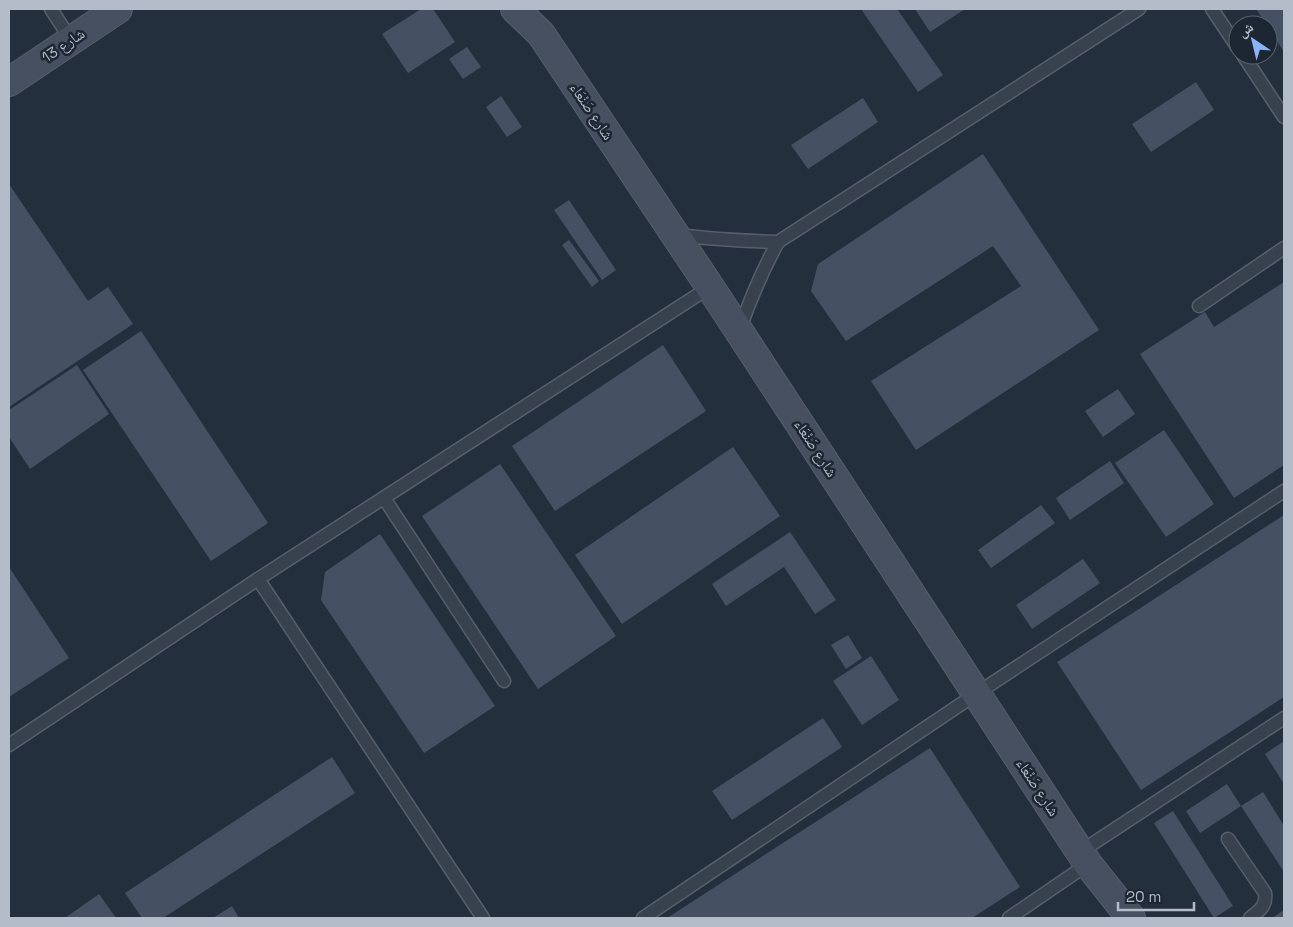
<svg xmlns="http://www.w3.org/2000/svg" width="1293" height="927" viewBox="0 0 1293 927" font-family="'Space Grotesk','Noto Naskh Arabic',sans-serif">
<rect width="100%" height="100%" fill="#242f3e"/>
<!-- building -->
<g fill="#455162">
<path d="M421,9H433L455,42L408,73L382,34Z"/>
<path d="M861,9H897L943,75L918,92Z"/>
<path d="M915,9H965L930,32Z"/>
<path d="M1256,9H1284V52L1268,27V25H1267Z"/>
<path d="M467,47L481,67L463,79L449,59Z"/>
<path d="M1196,82L1214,110L1151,152L1132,124Z"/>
<path d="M501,96L522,127L507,137L486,107Z"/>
<path d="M863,98L878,122L808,169L791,145Z"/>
<path d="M983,154L1099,330L916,450L871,381L1021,286L993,246L846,341L811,291L818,264Z"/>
<path d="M9,184L88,301L108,287L133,324L9,407Z"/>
<path d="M569,200L616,270L602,280L554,210Z"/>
<path d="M569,240L599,281L592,287L562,245Z"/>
<path d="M1284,282V465L1234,498L1140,354L1205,312L1214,327Z"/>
<path d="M141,331L268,523L211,561L83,370Z"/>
<path d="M663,345L706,411L555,511L512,446Z"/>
<path d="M77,365L109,414L30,469L9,437V410Z"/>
<path d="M1118,389L1135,414L1103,437L1085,411Z"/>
<path d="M1164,430L1214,504L1166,537L1115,463Z"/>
<path d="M733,447L780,516L622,624L575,555Z"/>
<path d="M1110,461L1124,483L1070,520L1056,498Z"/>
<path d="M500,464L616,636L538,689L422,516Z"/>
<path d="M1041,505L1055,523L991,568L978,550Z"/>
<path d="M1284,515V697L1141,790L1057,662Z"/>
<path d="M790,532L836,600L815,614L784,567L726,606L712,584Z"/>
<path d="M380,534L495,706L424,753L321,600L325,572Z"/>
<path d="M1083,559L1100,583L1032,629L1016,605Z"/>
<path d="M9,567L69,658L9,697Z"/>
<path d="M848,635L862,658L846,669L831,645Z"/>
<path d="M871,656L899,700L862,725L833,681Z"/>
<path d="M823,718L842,747L732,820L712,791Z"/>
<path d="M1284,741V784L1265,754Z"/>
<path d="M930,748L1020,887L972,918H667Z"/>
<path d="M332,757L355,793L163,918H142L125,893Z"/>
<path d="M1227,784L1241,806L1200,833L1186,811Z"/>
<path d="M1263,792L1284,826V872L1241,806Z"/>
<path d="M1173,811L1233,906L1214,918L1154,823Z"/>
<path d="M99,894L116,918H65Z"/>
<path d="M232,906L239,918H213Z"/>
<path d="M1284,910V918H1272Z"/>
</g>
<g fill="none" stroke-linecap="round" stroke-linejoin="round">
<defs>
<g id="lane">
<path d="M51,9L71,40"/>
<path d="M1212,9L1238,48"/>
<path d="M1243,55L1284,117"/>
<path d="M678,235C711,239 744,241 778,242"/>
<path d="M1199,306L1284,248"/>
<path d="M739,331C750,300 762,271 778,242L1139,9"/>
<path d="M384,498L504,681"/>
<path d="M258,579L483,918"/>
<path d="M9,745L258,579L710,287"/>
<path d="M1228,839L1265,893C1267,906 1259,911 1250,918"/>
<path d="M1080,852L1284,718"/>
<path d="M643,918L976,694L1284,491"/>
<path d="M1009,918L1088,864"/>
</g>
<g id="secondary">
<path d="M515,9L541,34L710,287L1088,864L1131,918"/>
<path d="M9,82L118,9"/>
</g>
</defs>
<!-- lane casing -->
<use href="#lane" stroke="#565f6c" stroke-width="15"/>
<!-- secondary casing -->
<use href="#secondary" stroke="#565f6c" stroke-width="30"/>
<!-- lane -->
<use href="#lane" stroke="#38414e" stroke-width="12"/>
<!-- secondary -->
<use href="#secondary" stroke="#465061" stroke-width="28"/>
</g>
<g text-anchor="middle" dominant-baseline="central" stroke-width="5" stroke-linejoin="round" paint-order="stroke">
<!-- street labels -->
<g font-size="15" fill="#b4bcc9" stroke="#1d2633">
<text transform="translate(63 45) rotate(-34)">شارع 13</text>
<text transform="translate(592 111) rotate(56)">شارع صَنْعَاء</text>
<text transform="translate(816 448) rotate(57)">شارع صَنْعَاء</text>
<text transform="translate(1038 787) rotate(57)">شارع صَنْعَاء</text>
</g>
</g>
<!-- border -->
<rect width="1293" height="927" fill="none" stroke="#b4bcc9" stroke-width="20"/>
<!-- north arrow -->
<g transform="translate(1253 40) rotate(325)"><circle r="24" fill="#1d2633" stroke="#59626f"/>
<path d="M0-4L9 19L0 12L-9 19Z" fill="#8ab4f8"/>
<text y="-8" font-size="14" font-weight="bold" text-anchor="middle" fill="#b4bcc9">ش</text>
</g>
<!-- scale -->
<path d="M1118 902v8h76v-8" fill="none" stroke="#b4bcc9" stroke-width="2.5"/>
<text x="1126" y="902" font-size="15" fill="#b4bcc9" stroke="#1d2633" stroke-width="4" paint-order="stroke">20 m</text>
</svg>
